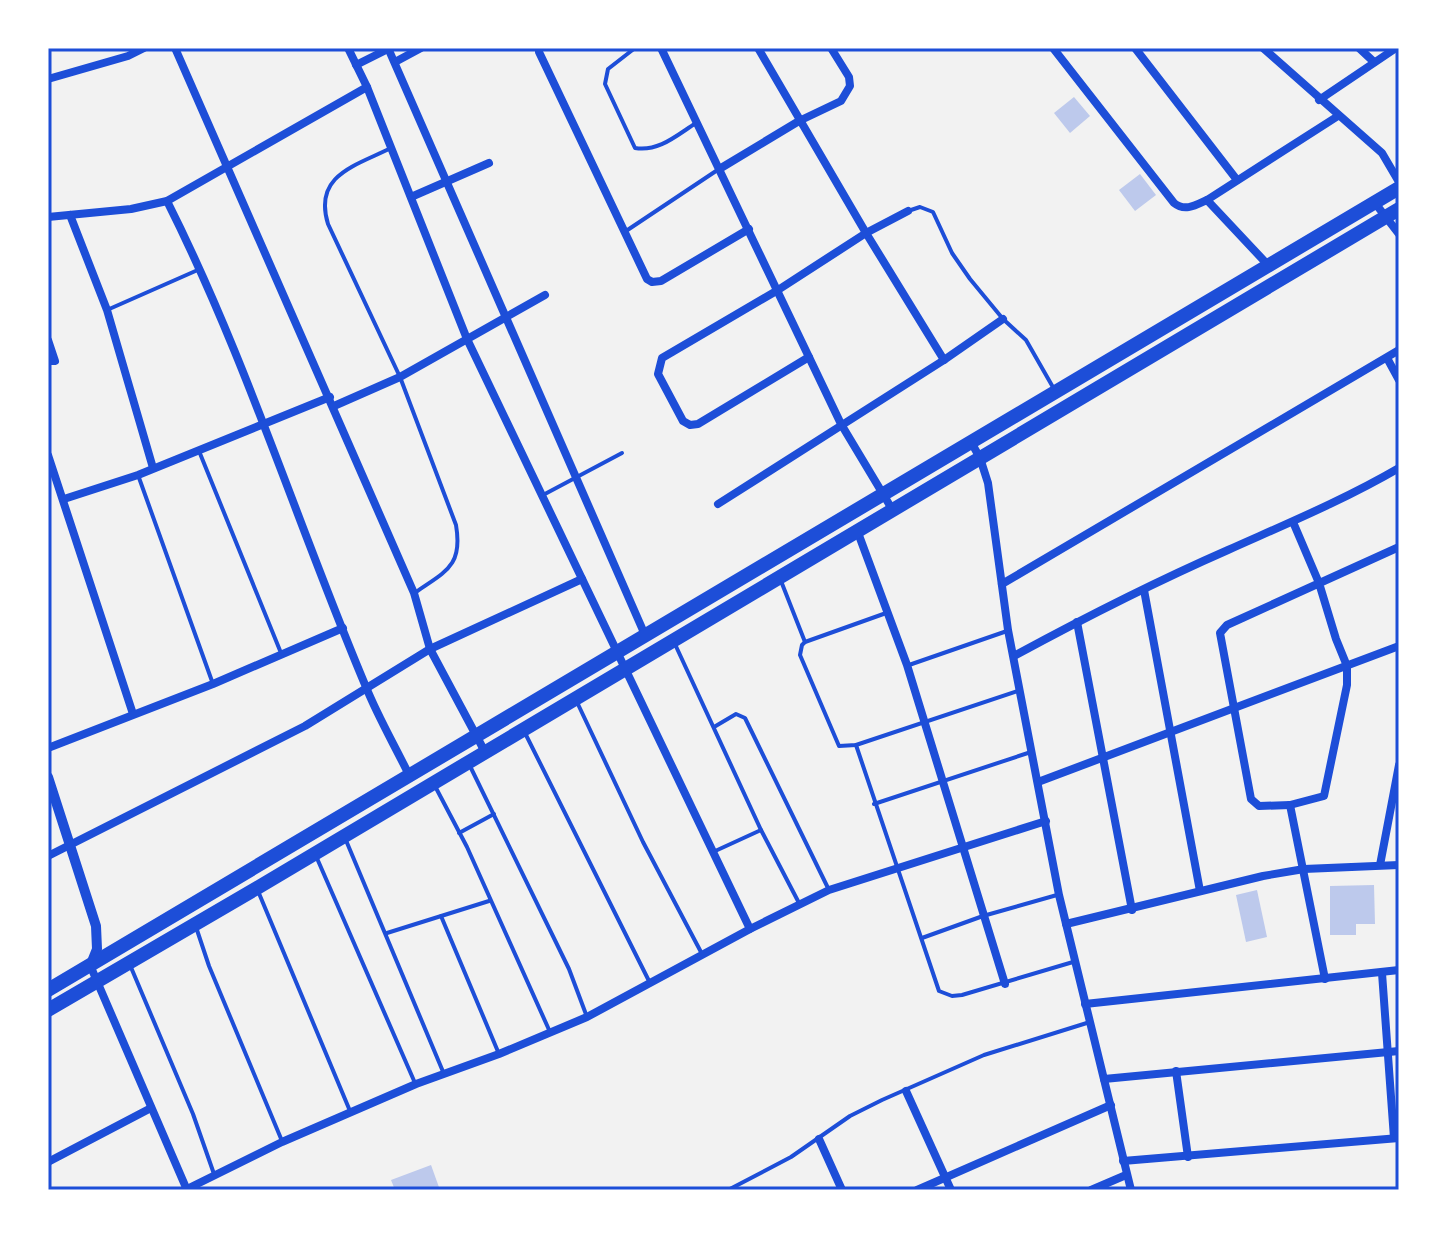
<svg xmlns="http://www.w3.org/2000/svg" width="1447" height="1238" viewBox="0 0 1447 1238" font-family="'Zilla Slab',serif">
<rect width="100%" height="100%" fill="#f2f2f2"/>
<!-- building -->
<g fill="#bdc9ec">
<path d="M1074,97L1090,116L1070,133L1054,113Z"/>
<path d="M1140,174L1156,195L1135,211L1119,190Z"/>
<path d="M1374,885L1375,924H1356V935H1330V886Z"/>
<path d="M1257,890L1267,937L1246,942L1236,895Z"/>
<path d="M431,1165L440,1190H395L391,1180Z"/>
</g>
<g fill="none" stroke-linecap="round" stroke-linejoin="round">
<!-- service -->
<g stroke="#1d4ed8" stroke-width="4">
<path d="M635,48L608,69L605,84L635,148C659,152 677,135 696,123"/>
<path d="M391,148C355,166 313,175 328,224L400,377L456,525C463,566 446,571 416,592"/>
<path d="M908,211L920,207L933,212L952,253L970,279L1003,319L1026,340L1054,389"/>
<path d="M626,231L719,169"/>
<path d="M107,310L200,269"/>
<path d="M199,451L281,653"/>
<path d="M138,475L213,684"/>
<path d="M543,495L622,453"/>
<path d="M781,581L805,642"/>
<path d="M889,612L805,642L802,645L800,655L839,746L856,745L1018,691"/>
<path d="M674,642L761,830L799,903"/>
<path d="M909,665L1007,631"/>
<path d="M576,700L643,842L702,954"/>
<path d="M714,727L736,714L745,718L828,888"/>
<path d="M524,731L649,981"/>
<path d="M856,745L939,991L952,996L962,995L1073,962"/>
<path d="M469,764L569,969L587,1017"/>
<path d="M436,788L467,847L550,1032"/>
<path d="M874,804L1031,752"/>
<path d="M459,833L494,814"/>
<path d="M345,838L444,1074"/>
<path d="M713,852L761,830"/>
<path d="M316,856L415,1083"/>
<path d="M258,891L350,1111"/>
<path d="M441,916L499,1054"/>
<path d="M196,927L209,966L282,1141"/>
<path d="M387,933L489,901"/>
<path d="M922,938L983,916L1057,895"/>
<path d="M130,965L193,1114L214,1174"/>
<path d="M728,1190L791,1157L850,1116L882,1100L984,1055L1090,1022"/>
</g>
<!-- minor -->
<g stroke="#1d4ed8" stroke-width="8">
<path d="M175,48L414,593L430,649L485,752"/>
<path d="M348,48L367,87L467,339L750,929"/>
<path d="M388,48L645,635"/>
<path d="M539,48V52L647,279L652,282L661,281L749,229"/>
<path d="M661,48L841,424L892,509"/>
<path d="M758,48L866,233L944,360"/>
<path d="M1053,48L1174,203C1185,212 1196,205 1207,200"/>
<path d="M1135,48L1237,180"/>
<path d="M1263,48L1382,153L1399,182"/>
<path d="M1359,48L1374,62"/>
<path d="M395,62L421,48"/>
<path d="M356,65L388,49"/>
<path d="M48,79L128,56L144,48"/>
<path d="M1319,100L1396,48"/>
<path d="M721,168L799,121L841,101L850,86L849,77L831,48"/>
<path d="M411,197L489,163"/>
<path d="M167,201C246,358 298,526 366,687C378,717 395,746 409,775"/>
<path d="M1375,203L1399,234"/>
<path d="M70,215L107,310L153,468"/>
<path d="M48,217L131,209L167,201L367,87"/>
<path d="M1268,265L1207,200L1338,116"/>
<path d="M48,340L55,361H48"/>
<path d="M809,357L698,424L690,425L683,421L658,374L662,358L778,290L866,233L908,211"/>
<path d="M1387,358L1399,380"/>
<path d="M334,406L400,377L545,295"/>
<path d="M971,442L980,458L988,483L1008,630L1059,895L1131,1190"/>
<path d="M48,455L133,714"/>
<path d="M64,499L138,475L330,397"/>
<path d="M718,504L944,360L1003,319"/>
<path d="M1293,522L1319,583L1336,639L1347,666V685L1324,796L1290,805L1259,806L1251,799L1220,633L1227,625L1399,547"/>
<path d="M857,530L907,665L1005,984"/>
<path d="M1002,584L1399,350"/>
<path d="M1144,590L1200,891"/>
<path d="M1077,622L1132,910"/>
<path d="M1014,656C1084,618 1155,582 1228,550C1286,524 1344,500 1399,468"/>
<path d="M48,748L213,684L343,628"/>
<path d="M1038,782L1399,646"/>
<path d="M1290,805L1325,979"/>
<path d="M48,856L305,726L430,649L582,579"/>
<path d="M1380,865L1399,765"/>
<path d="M1066,924L1263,876L1304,869L1399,865"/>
<path d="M90,965L187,1190"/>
<path d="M1382,973L1394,1138"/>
<path d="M1085,1004L1399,970"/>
<path d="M1176,1071L1188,1157"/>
<path d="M1104,1079L1399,1051"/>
<path d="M906,1091L951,1190"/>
<path d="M819,1139L842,1190"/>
<path d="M1123,1161L1399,1138"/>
<path d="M48,1162L151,1108"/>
<path d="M187,1189L282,1142L416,1084L499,1054L587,1017L750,929L829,890L1046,821"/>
<path d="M917,1190L1111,1105"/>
<path d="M1091,1190L1126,1175"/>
</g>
<!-- tertiary -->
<path stroke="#1d4ed8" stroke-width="10" d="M48,777L96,926L97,949L91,964"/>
<!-- trunk -->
<g stroke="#1d4ed8" stroke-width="14">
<path d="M48,990L1399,188"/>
<path d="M48,1010L257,888L1399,209"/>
</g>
</g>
<!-- border -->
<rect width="1447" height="1238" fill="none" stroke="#ffffff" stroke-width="100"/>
<rect x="50" y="50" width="1347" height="1138" fill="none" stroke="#1d4ed8" stroke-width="3"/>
</svg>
